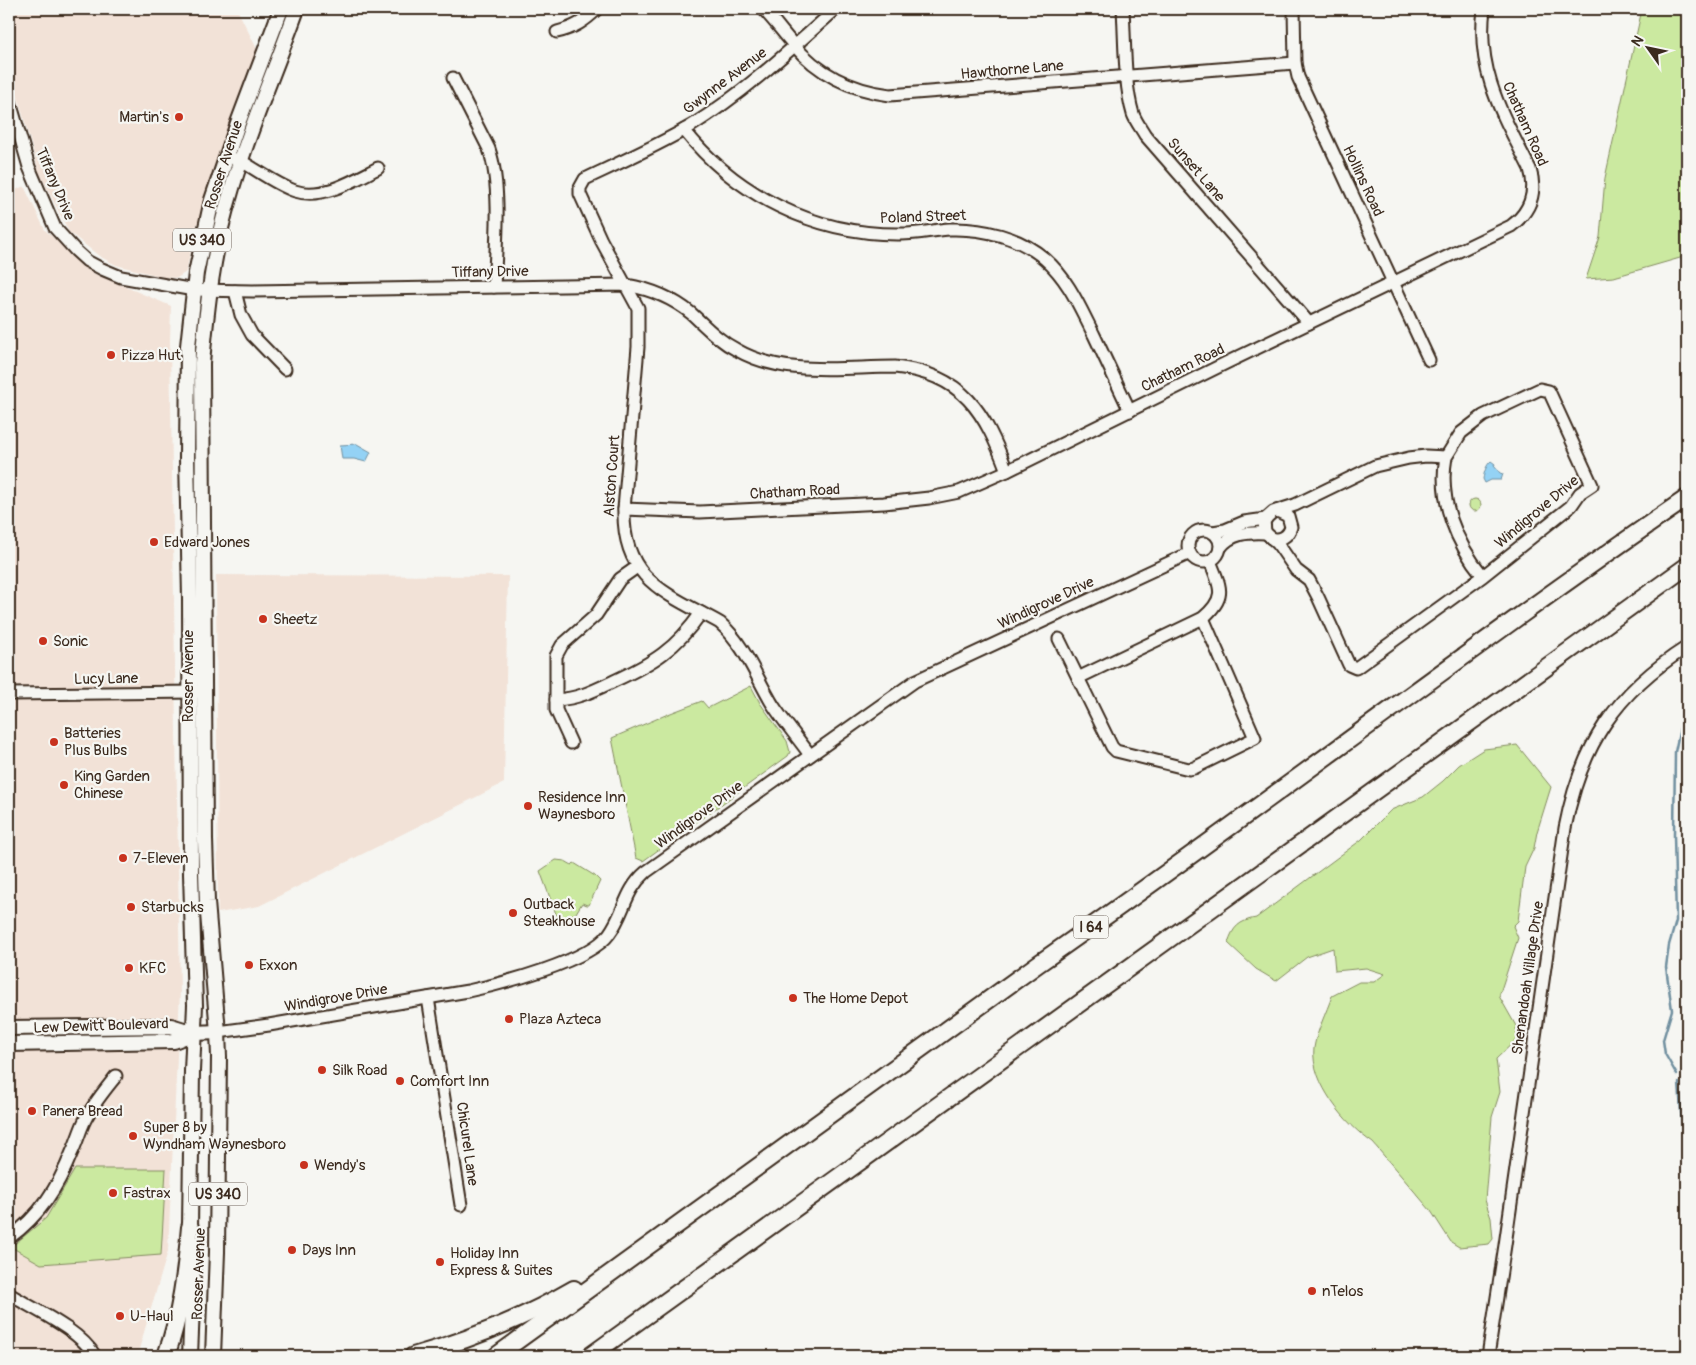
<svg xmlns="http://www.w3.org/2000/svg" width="1696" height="1365" viewBox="0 0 1696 1365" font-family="Pangolin,sans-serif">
<rect width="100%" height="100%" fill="#f6f6f2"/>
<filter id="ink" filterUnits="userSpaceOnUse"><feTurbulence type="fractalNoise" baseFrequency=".02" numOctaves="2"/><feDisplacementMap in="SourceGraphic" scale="10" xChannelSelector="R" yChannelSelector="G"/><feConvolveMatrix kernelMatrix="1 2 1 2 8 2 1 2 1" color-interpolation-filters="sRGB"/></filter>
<g filter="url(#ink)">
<!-- built -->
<g fill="#f2e2d7">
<path d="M9,9H237L257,49L222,147L197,225L186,272L177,278L163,277L116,265L99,256L69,232L39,172L9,66Z"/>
<path d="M24,186L45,230L93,273L171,306L170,341L180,992L168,1251L137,1356H9V193Z"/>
<path d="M216,575L508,576L504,783L259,906L218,913Z"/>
</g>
<!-- green -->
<g fill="#cbe9a0" stroke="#838a5f">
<path d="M1642,9H1687V256L1614,277L1586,279L1600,237L1605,178Z"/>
<circle cx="1475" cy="505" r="6"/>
<path d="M751,686L760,703L787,741L790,752L788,756L643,861L636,858L612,738L668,714L702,701L708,708Z"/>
<path d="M1517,745L1551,787L1537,832L1534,848L1525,867L1518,921L1513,926L1518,938L1499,996L1516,1026L1517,1039L1496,1059L1500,1092L1492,1117L1485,1200L1491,1218L1493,1239L1489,1244L1459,1247L1451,1242L1431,1211L1373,1143C1346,1125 1310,1082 1314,1048C1316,1033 1327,1011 1332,996L1359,982H1374L1385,974L1366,968L1335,971L1333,948L1307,957L1276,981L1256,969L1228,943C1233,927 1239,921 1256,918L1361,840L1391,810L1423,797L1443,781L1459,765L1484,749Z"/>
<path d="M556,860L565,861L572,865L574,863L595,876L600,881L589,905H587L582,903L576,913L559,922L540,871Z"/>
<path d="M75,1169H166L161,1255L41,1264L11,1247L46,1218Z"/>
</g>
<!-- water -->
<g fill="#94d2f5" stroke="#708f9f">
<path d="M357,444L371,452L366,462L354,459H342L340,445Z"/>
<path d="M1491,461L1495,464L1494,466L1500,473L1503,474L1501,480H1491L1485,483L1483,479C1484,473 1486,465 1491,461Z"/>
</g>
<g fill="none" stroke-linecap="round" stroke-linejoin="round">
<!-- stream -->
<g stroke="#708f9f" stroke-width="2.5">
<path d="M1677,1075L1665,1054L1663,1040L1672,1010L1666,967L1669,945L1676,921L1674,835L1675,752L1687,695"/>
<path d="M1679,1083L1687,1196"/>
</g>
<defs>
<g id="minor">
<path d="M763,9C774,20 783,33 793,44C819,75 851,90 890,95L1295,63"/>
<path d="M1123,9C1125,41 1124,84 1133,114C1136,122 1141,128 1145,135L1309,323"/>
<path d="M1294,9L1295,63L1298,77L1429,360"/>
<path d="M557,32C574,28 585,21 597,9"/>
<path d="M453,78L489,149C502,186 496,248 494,287"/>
<path d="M9,98L29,167L55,228L76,251L87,261L102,269L121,277L194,290L253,291L626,285C650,289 673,298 692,314C706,327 719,341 737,350C784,377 843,367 895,367C963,374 985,412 1007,471"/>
<path d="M684,130C736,195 814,234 897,234C915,235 933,230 950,229C983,228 1020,237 1045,259C1069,280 1080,308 1094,335C1106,360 1118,386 1130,411"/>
<path d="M232,158L241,161C257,170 277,185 295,191C323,200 354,180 378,168"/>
<path d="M235,291L241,315L252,335L285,369"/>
<path d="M1446,457C1438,500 1456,543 1483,576L1571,506L1580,493L1592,485L1549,391L1540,389L1483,416L1461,433L1446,457L1426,456L1409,458L1375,466L1295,505L1273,512L1264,520L1265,532L1278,544L1296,570L1309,580L1318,597L1349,665L1356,668L1483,576"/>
<path d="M624,509L700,512L884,503L929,498L959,492L1007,471L1226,363L1511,226C1531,211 1537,192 1530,169C1503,115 1476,72 1484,9"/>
<circle cx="1204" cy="546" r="16"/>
<path d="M1213,532L1225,530L1244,522L1266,519"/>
<path d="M1271,538C1280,541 1288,537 1291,527L1288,516L1277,511"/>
<path d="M1220,548C1231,533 1249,532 1266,533"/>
<path d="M1059,639L1112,747L1116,751L1189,769L1194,768L1255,738L1203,618"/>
<path d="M1078,678L1203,618C1227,597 1221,588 1210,561"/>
<path d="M9,694L198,692"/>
<path d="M556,700C580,698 593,691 614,681C653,663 676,649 701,613"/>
<path d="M571,743L556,710V656L562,645L596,615L620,579L637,567"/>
<path d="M810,755C798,738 784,722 773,705C756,677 745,645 720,623C666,593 622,580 624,509L638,347V308L601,240L580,194V188L585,179C621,162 657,146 691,126C744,93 790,50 836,9"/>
<path d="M428,998L461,1205"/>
<path d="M218,1032L269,1025L468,991C501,984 590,961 609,934C625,913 624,891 646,872L915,681L1190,553"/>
<path d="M9,1238C40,1216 58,1187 72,1152C77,1142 80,1130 85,1120C93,1104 105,1090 116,1076"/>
<path d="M9,1294C35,1310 80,1330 95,1356"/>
<path d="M1488,1356L1505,1245L1565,828C1581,745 1616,692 1687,647"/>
</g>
<g id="major">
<path d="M9,1028L171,1026L194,1033"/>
<path d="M9,1044L174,1041L194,1033L218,1032"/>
<path d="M190,1356L193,1282L190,1227L192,1071L195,1005L191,874L190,598L187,458L188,346L196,273L212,200L238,123L281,9"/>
<path d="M213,1356L217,1252L219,1057L218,1032L207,902L205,840L202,363C207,306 213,250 230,195C248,131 275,71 297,9"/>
</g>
<g id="highway">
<path d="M166,1356C181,1314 186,1271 190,1227"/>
<path d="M413,1356C469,1340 524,1318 574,1289"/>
<path d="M496,1356L1038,964C1256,812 1467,649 1687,498"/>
<path d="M590,1356L1687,566"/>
</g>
</defs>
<!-- minor casing -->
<use href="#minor" stroke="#3b2a1e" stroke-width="15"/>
<!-- major casing -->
<use href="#major" stroke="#3b2a1e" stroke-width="18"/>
<!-- highway casing -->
<use href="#highway" stroke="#3b2a1e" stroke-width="20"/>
<!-- minor -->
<use href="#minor" stroke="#f6f6f2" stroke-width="11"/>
<!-- major -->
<use href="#major" stroke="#f6f6f2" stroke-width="14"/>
<!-- highway -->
<use href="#highway" stroke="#f6f6f2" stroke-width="16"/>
</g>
</g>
<!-- markers -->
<g fill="#c8321e" stroke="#f6f6f2" stroke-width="2">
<circle cx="179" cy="117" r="5"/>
<circle cx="111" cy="355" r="5"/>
<circle cx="154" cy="542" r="5"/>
<circle cx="263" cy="619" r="5"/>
<circle cx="43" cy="641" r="5"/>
<circle cx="54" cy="742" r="5"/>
<circle cx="64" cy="785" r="5"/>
<circle cx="528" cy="806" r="5"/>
<circle cx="123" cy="858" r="5"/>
<circle cx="131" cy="907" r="5"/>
<circle cx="513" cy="913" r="5"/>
<circle cx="249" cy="965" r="5"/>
<circle cx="129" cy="968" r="5"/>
<circle cx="793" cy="998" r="5"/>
<circle cx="509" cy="1019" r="5"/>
<circle cx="322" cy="1070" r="5"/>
<circle cx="400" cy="1081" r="5"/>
<circle cx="32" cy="1111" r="5"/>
<circle cx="133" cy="1136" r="5"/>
<circle cx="304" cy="1165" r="5"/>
<circle cx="113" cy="1193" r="5"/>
<circle cx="292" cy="1250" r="5"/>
<circle cx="440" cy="1262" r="5"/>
<circle cx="1312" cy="1291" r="5"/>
<circle cx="120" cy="1316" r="5"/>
</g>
<g text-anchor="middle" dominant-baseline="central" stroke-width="4.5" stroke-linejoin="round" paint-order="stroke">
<!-- shield labels -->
<g fill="#f6f6f2" stroke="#73675e" stroke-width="1">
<rect x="173" y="228.5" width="58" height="23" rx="4"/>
<rect x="1073.5" y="915.5" width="35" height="23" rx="4"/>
<rect x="189" y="1182.5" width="58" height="23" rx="4"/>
</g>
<g font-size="14" font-weight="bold" fill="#3b2a1e">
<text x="202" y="240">US 340</text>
<text x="1091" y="927">I 64</text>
<text x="218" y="1194">US 340</text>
</g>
<!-- street labels -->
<g font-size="15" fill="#3b2a1e" stroke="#f6f6f2">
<text transform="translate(1012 70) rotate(-5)">Hawthorne Lane</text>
<text transform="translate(725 81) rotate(-37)">Gwynne Avenue</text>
<text transform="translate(1525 124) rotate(66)">Chatham Road</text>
<text transform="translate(224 165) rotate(-72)">Rosser Avenue</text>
<text transform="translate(1196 170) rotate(49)">Sunset Lane</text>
<text transform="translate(1363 181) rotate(65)">Hollins Road</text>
<text transform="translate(55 184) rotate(67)">Tiffany Drive</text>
<text transform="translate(923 217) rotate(-2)">Poland Street</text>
<text transform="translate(490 272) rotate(-1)">Tiffany Drive</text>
<text transform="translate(1183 368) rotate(-26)">Chatham Road</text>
<text transform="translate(612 476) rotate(-86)">Alston Court</text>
<text transform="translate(795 492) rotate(-3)">Chatham Road</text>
<text transform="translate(1537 512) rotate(-40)">Windigrove Drive</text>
<text transform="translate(1046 603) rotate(-25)">Windigrove Drive</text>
<text transform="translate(188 676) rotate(-90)">Rosser Avenue</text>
<text transform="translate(106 679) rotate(-1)">Lucy Lane</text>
<text transform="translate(699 815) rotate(-36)">Windigrove Drive</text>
<text transform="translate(1528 978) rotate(-82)">Shenandoah Village Drive</text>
<text transform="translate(336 998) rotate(-10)">Windigrove Drive</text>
<text transform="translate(101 1026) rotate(-2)">Lew Dewitt Boulevard</text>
<text transform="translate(467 1144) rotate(82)">Chicurel Lane</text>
<text transform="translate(199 1274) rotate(-88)">Rosser Avenue</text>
</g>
<!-- poi labels -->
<g font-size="15" fill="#3b2a1e" stroke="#f6f6f2" text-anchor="start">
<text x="169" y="117" text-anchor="end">Martin's</text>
<text x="121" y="355">Pizza Hut</text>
<text x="164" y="542">Edward Jones</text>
<text x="273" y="619">Sheetz</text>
<text x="53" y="641">Sonic</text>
<text x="64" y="733">Batteries<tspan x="64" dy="17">Plus Bulbs</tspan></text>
<text x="74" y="776">King Garden<tspan x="74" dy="17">Chinese</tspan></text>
<text x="538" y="797">Residence Inn<tspan x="538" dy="17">Waynesboro</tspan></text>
<text x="133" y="858">7-Eleven</text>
<text x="523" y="904">Outback<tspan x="523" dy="17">Steakhouse</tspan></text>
<text x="141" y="907">Starbucks</text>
<text x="259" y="965">Exxon</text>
<text x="139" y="968">KFC</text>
<text x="803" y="998">The Home Depot</text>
<text x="519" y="1019">Plaza Azteca</text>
<text x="332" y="1070">Silk Road</text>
<text x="410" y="1081">Comfort Inn</text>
<text x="42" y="1111">Panera Bread</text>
<text x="143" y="1127">Super 8 by<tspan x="143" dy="17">Wyndham Waynesboro</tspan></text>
<text x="314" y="1165">Wendy's</text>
<text x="123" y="1193">Fastrax</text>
<text x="302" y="1250">Days Inn</text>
<text x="450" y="1253">Holiday Inn<tspan x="450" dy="17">Express &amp; Suites</tspan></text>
<text x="1322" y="1291">nTelos</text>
<text x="130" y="1316">U-Haul</text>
</g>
</g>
<!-- margin -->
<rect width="1696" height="1365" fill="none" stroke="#f6f6f2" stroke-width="30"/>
<rect x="15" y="15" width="1666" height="1335" fill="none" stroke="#3b2a1e" stroke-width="2" filter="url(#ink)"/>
<!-- north arrow -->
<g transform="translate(1648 48) rotate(303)" stroke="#f6f6f2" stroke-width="4" paint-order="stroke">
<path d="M0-4L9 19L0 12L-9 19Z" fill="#3b2a1e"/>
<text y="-8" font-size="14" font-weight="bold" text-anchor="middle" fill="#3b2a1e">N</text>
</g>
</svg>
